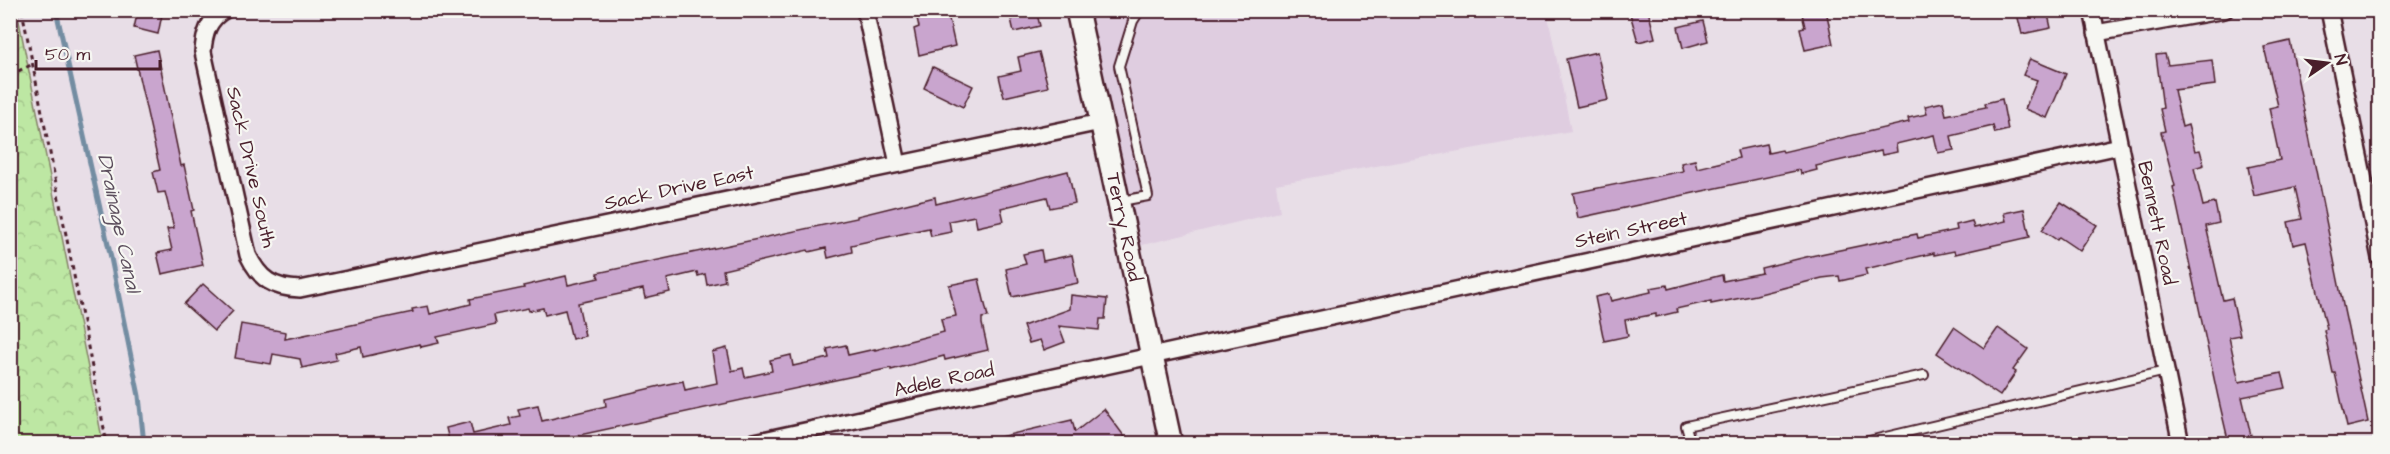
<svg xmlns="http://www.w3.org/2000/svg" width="2390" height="454" viewBox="0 0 2390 454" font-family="'Architects Daughter',sans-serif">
<defs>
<pattern id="forest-crowns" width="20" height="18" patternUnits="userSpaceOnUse" patternTransform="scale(1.5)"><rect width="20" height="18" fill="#bde7a3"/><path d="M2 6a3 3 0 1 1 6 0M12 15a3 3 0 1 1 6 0" fill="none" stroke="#a4c68c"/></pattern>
</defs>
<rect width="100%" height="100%" fill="#e8dee7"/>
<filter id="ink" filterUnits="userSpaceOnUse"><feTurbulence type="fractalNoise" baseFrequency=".0167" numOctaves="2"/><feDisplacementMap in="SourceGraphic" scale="12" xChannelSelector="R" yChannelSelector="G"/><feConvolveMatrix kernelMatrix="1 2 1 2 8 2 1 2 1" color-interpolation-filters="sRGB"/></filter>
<g filter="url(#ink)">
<!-- built -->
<path fill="#dfcde0" d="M1086,11H1547L1571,131L1276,184L1280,212L1138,246Z"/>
<!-- forest -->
<path fill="url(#forest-crowns)" stroke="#848367" stroke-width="1.5" d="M10,11H17L103,443H11Z"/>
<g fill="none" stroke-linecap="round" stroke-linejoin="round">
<!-- stream -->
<path stroke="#738da2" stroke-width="5" d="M56,10L111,258L139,396L144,444"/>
</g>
<!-- building -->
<g fill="#c9a5ce" stroke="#4a1f2b" stroke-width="1.5">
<path d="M138,10H163L158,34L134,28Z"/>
<path d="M915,10H947L955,46L919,55L914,29L919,27Z"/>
<path d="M1009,10H1036L1040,26L1014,32Z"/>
<path d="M1629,10H1648L1655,38L1638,42Z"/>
<path d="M1820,10H1826L1833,44L1805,50L1800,28L1805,27L1802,14Z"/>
<path d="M2016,10H2047L2051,28L2022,34Z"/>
<path d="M1703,21L1708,41L1683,48L1678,27Z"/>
<path d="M2290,41L2344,310L2368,422L2347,427L2335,373H2333L2324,330L2327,329L2306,242L2293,245L2288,222L2302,219L2295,187L2254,196L2248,167L2280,160L2269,108L2278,106L2264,47Z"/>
<path d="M157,50L181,166L184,165L194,210L191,211L203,265L162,274L157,253L172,250L167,229L174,228L165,192L158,193L153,172L160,170L134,55Z"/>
<path d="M1039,52L1048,87L1004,97L999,76L1021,71L1018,57Z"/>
<path d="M1597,52L1608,100L1577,107L1566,59Z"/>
<path d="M2165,54L2168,65L2212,60L2215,85L2174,90L2182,127L2188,125L2195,151L2200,150L2204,165L2194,168L2203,206L2215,203L2219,223L2206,226L2221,292L2223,300L2232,298L2240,335L2229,337L2239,382L2282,373L2286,388L2242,397L2253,444H2229L2218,397L2173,187L2175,186L2161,132L2165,131L2160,109L2163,108L2156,55Z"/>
<path d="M2030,59L2066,74L2047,118L2025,109L2037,80L2023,75Z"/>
<path d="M933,67L973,86L963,107L924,88Z"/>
<path d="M2002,99L2008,130L1995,133L1993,126L1951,136L1954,150L1938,153L1934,135L1896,144L1897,152L1882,155L1881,151L1816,166L1817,170L1801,174L1800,170L1578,218L1573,193L1683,171L1681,163L1695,160L1697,168L1739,158L1737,150L1766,144L1768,153L1782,150L1783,152L1909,122L1908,118L1927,114L1925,106L1943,102L1946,115L1986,107L1985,103Z"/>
<path d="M1068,171L1075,203L1050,208L1047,197L1001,208L1004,221L977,227L975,216L949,221L951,232L931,236L929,228L851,245L852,252L828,258L826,248L809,252L808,250L723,270L725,281L707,285L705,274L698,276L697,272L667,279L670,292L645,298L643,289L578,303L585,336L572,339L565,310L545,315L543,308L529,311L528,308L494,315L496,324L437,337L439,343L421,347L420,344L363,357L361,347L335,353L337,360L302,368L300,359L273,354L271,364L235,358L241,324L286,332L285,339L413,312L412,309L428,306L430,314L471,304L470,299L524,288L523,286L566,276L568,285L599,278L597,273L857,218V216L935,197L936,204Z"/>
<path d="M2061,202L2097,225L2080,251L2059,237L2057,240L2042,230Z"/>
<path d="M2024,209L2030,237L1955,254L1954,251L1934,255V253L1865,269L1867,275L1840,281L1839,276L1822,278L1756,295L1711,304V301L1676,309L1677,312L1656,317V314L1625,320L1628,336L1604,341L1595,297L1609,294L1611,301L1651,292L1650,288L1667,285L1668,289L1722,275L1723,281L1762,273L1761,268L1806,257L1917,234L1918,238L1957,230L1956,225L1972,221L1974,228L2006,221L2004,213Z"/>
<path d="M1041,250L1043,261L1072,255L1078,283L1012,297L1006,269L1026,264L1023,254Z"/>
<path d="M979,279L988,317L982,318V324L988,350L945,360L944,356L891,370V368L538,444H450L446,428L470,422L473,434L511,425L509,418L520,416L518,409L538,405L542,421L606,406L605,399L668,384L683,381L685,390L717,383L712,352L727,348L732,371L743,368L745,377L772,371L770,360L791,355L793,366L829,358L827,349L846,345L848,355L875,349V350L944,332L941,319L956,316L949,285Z"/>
<path d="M203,284L233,311L214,331L184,304Z"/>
<path d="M1071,295L1107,299L1105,319H1100L1099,330L1059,326L1065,342L1044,350L1040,340L1029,343L1023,326L1070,309Z"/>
<path d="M1954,327L1984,348L1998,328L2028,349L2013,370L2016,372L2000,396L1937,353Z"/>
<path d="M1104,409L1130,444H995V438L1072,420L1075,432Z"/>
</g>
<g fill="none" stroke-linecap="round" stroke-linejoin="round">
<defs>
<g id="lane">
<path d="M1121,201L1148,196L1119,66L1133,21L1140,10"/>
<path d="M1691,444L1686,426L1924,375"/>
<path d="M1856,444L2166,371"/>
</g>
<g id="street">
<path d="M225,10C208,19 204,35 203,52L248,255C260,280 273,288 300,289L1101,122"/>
<path d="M865,10L898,164"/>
<path d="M2092,10L2181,444"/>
<path d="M2329,10L2380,258"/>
<path d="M2096,33L2225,10"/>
<path d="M745,444L2120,146"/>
</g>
<path id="secondary" d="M1077,10L1171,444"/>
</defs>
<!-- lane casing -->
<use href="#lane" stroke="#4a1f2b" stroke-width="12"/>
<!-- street casing -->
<use href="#street" stroke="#4a1f2b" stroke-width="20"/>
<!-- secondary casing -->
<use href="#secondary" stroke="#4a1f2b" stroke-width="26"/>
<!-- path -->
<g stroke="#4a1f2b" stroke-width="3" stroke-dasharray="4.5 4.5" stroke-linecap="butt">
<path d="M22,10L107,444"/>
<path d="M10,75L33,64"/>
</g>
<!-- lane -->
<use href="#lane" stroke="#f6f6f2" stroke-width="8"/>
<!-- street -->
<use href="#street" stroke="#f6f6f2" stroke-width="15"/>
<!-- secondary -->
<use href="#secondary" stroke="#f6f6f2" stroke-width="21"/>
</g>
</g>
<g text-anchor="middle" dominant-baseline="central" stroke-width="4.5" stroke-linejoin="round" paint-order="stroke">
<!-- street labels -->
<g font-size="20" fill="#4a1f2b" stroke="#f6f6f2">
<text transform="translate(251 167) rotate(77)">Sack Drive South</text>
<text transform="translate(679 188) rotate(-12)">Sack Drive East</text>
<text transform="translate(2157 223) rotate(78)">Bennett Road</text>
<text transform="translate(1124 227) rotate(78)">Terry Road</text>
<text transform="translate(1631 230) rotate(-12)">Stein Street</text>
<text transform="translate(944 380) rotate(-12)">Adele Road</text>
</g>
<!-- water labels -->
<g font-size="21" font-style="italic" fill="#5b4d5c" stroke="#f6f6f2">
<text transform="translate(119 223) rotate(78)">Drainage Canal</text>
</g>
</g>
<!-- margin -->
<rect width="2390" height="454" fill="none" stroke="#f6f6f2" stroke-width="36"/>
<rect x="18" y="18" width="2354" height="418" fill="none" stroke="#4a1f2b" stroke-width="2" filter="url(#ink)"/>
<!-- north arrow -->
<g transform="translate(2327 63) rotate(76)" stroke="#f6f6f2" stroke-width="4.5" paint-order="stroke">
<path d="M0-4.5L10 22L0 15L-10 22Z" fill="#4a1f2b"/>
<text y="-9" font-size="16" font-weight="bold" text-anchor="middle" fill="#4a1f2b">N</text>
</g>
<!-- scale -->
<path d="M36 60v9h124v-9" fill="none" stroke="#4a1f2b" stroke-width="3"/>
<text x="45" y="60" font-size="18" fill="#4a1f2b" stroke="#f6f6f2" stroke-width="4.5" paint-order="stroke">50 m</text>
</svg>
